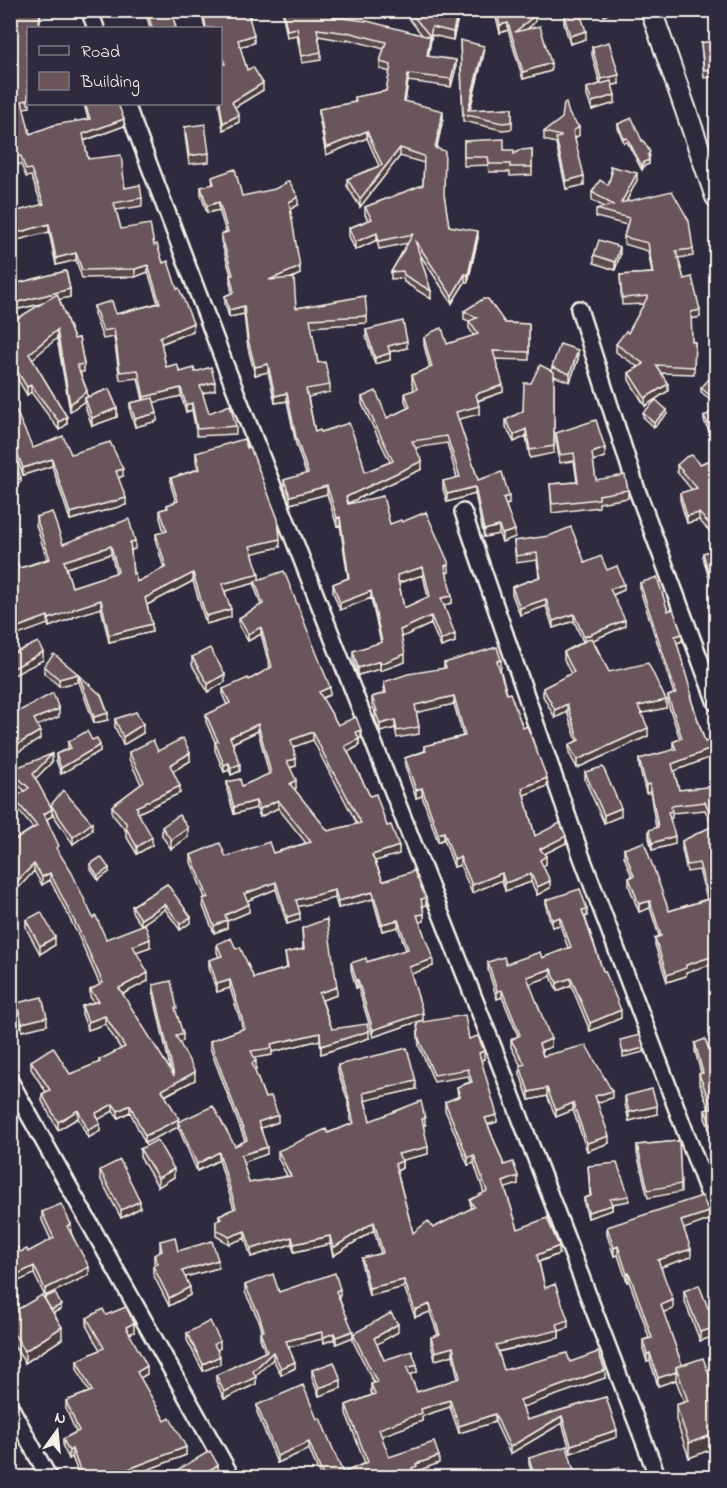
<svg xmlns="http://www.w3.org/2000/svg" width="727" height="1488" viewBox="0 0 727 1488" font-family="'Indie Flower',sans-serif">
<rect width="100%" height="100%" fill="#2f2a3d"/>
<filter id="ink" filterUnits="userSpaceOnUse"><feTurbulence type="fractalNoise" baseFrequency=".0167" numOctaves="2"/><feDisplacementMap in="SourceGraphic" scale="12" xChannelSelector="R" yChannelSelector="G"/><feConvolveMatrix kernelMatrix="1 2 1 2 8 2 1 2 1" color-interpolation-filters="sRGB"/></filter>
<g filter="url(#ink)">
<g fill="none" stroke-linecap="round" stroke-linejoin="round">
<defs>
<g id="minor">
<path d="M89,10L96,28"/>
<path d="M126,104L221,354L494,1049L658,1478"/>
<path d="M579,309L637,490L716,703"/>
<path d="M463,512L581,855L716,1213"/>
<path d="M10,1081L232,1478"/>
<path d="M10,1406L49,1478"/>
</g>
<path id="tertiary" d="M651,10L716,197"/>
</defs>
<!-- minor casing -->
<use href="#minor" stroke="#f4f1e8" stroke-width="20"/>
<!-- tertiary casing -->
<use href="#tertiary" stroke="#f4f1e8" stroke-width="24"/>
<!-- minor -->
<use href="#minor" stroke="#2f2a3d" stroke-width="15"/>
<!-- tertiary -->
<use href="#tertiary" stroke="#2f2a3d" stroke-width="20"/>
</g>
<!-- wall -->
<g fill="#5c494e" stroke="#f4f1e8" stroke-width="1.5" fill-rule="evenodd">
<path d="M10,10H60L41,14L39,28H28L27,54H28V104H30V107L23,108L30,134L88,119L84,104H118L124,126L84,141L88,159L125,188L142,198V206L116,210L121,229L154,245L177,289L193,331L161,344L166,367L180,372H195L215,390L202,393L209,413L236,426V434L197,436L192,410L186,412L181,396L154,402L157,421L135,427L130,411V403L143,400L138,378L120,380L114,337L103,339L94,314V306L116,314L158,303L148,272L135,277L82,278L76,260L56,265L49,232L13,241L10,230V213L42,205L31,176L26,177L21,164L10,166Z"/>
<path d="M145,10H186L172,14L176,28H150Z"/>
<path d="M201,10H269L250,14V17H249L254,43L240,47L247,70L263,90L235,107L239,122L223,130L219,104H220L223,65L220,59V28H205Z"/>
<path d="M282,10H333V17L423,36L402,10H467V14L459,13L453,40L432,35L428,56L456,68L451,87L408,81L405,102L443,119L436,149L449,226L478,238L468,282H465L452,303L419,253L431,291V299L404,282L403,278L391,279V272L408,243L379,249L377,240L355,250L349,236V228L368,220L365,215V207L423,185L424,163L400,156L360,207L347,186V179L379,166L367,138L326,155L319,117V109L355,102V97L386,91L390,72L380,69V62L384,49L347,39V41L318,36L321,52V60L302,63L297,35L287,37Z"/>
<path d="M494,10H534L535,22L527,29L551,71L523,79L508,30L500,33Z"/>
<path d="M564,16L586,39L570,44L564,24Z"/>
<path d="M460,40L484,53L470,110L512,108V129L502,130L463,121Z"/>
<path d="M717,40V76L704,78L701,43Z"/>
<path d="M592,47L619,84L612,85L615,103L592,110L587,96V88L600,84L592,55Z"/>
<path d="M569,114L579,135L575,138L584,185L566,189L556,143L544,140V132Z"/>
<path d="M618,124L642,141L650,156L649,158V164L644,166L642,170L627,142L624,143L618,128Z"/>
<path d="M185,127L209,153V162L189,164L185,135Z"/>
<path d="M464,141L504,150L514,154L532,149V175L510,176V172H489L488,165L464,166Z"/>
<path d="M610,166L637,180L626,202L693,249V256L678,258L684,279L700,317L691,319L692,342H695L694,374L661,373L668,391L645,406L629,380V373L638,367L616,352V344L628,333L644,304L622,305L620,275L652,273L648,251L624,244V237L627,225L596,217V209L604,207L592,200V192L608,185L611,175Z"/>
<path d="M212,177L242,196L298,205L290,209L300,274L292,278L296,308L367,316V323L311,327L318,363L330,385V392L308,397L315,432H321L365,472L390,462L362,404V397L387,418L408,408L405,401V393L414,390L412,383V375L430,368L424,345V338L447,344L474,336L469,328V321L464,319V311L505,323L529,324V360L495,359L503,392L478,401L479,414L458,419L478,480L509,504L506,505L515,537L502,542L499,534L484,537L475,494L447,502L443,489V481L457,478L447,443L415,448L422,469L348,503L390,524L402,522L449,572L446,573L452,603L444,605L455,642L441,647L431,624L401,637L405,662L380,671V669L358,675L353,659V651L381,643L371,598L340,610L333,592V584L348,578L340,525L337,526L327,494L290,504L284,487V480L306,474L296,444L287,401L275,403L268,372L255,375L248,348L244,314L229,317L225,304V296L232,293L230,283V275H231L221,241V234L226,232L219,210L207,213L201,195V187L213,185ZM423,575L428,597L404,608L399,583Z"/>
<path d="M594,255H620L615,270L594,263Z"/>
<path d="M66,271L70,289V297L59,299L74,339L79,338L84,364V372H80L87,391V397L109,389L117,408V417L92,426L85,406V401L70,411L57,338L32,359L67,417V424L59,430L31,392L27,395L14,373V368L10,363V323L42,304L10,311V285Z"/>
<path d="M366,330L407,348L389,352L390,360L375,364L366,337Z"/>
<path d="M578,359L570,382L554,376V453L530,458L526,436L514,442L506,427V420L523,411L531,383L552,371V367Z"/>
<path d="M717,384V405L701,392V388Z"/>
<path d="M717,410L710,433L704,421V416Z"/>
<path d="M10,413L33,448L71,454L123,476L118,478L126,505L70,520L52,466L23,475L10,441Z"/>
<path d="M643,413L667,414L654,427L643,417Z"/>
<path d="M556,433L605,457L593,461L596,480L628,490V498L599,503V507L552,513L550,484L577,482L574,461L560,463L556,441Z"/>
<path d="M196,453L280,547L252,553L259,579L330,695L322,698L338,725L361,738H359V746L348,752L370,796L387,826L399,854L375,861L383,881L426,905L423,906L424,921L420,922L433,966L411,974L423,1020L373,1037L358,987L356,988L351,970V963L367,962L406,950L398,927L382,931L373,899L338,908L335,898L298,906L300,920L287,924L276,889L247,901L249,912L227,921V928L214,933L203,906V899L205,898L191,862V855L226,857L273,853L306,843L278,808L260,817L256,808L234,814L227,790V782L242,786L269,774L258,731L233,743L240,771L231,775L229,770L224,772L215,750V742L206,722V715L227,705L223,696V689L249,680L270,668L261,634L248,641L239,626V618L261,605L255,588V583L225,591L231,617L206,624L193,581L147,605L152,632L109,642L101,608L73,617V618L49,627L20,568L47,559L36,525V517L63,544L135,549L131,550L133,574L137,582L164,568L156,542V534L164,532L160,518V510L167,508V505L176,502L171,486V478L198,469L196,461ZM111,554L116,573L72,587L66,568ZM313,740L333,780H334L357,824L328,831L294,789L296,788L290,768L296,766L293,747Z"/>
<path d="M717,457V539L699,520L687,523L680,500V493L692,490L677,472V465L700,464Z"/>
<path d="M514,541L607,570L624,590L613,595L625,626L593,640L609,672L666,708L642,713L648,736L577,768L569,753V745L577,741L567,712L555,718L543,696V688L571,674L564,660V652L583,642L574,621L553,628L546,606L520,615L512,594V587L539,577L537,560L516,563Z"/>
<path d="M717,549L708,575L703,557V553Z"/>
<path d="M640,583L668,611L682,641L677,643L692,702L705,742L711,757L674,771L679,790L717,786V963L686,972V976L667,982L655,945V938L659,936L650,908L639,912L629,886V878L632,877L624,856V849L669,911L707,899L699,870L687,872L682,849V841L713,826L705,810L672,813V818L670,819L675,844L652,850L649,838V830L656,828L650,792L646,793L639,766V759L673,750V742L680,739L668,704V696L674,694L640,590Z"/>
<path d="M192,657L225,682L208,692L192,665Z"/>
<path d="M444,663L501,668H500L507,694L547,786L524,795L535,836L566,843L544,854L546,864L543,866L550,888L537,895L531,882L505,891L502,880L472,893L460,865L454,867L444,839L438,842L422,796L416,798L405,766V758L424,751V746L463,736L454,704L416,712L419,727V734L397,738L395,728L380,732L375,719V712L372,705V697L384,693V682L444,668Z"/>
<path d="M44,666L78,682L59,686L44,673Z"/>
<path d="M79,675L108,720L94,723L79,682Z"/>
<path d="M115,719L143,733L123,745L115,727Z"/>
<path d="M92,740L100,751L61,774L56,760V754L68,749V742Z"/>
<path d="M158,751L190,761L173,771L180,793L138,813L152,845L137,854L126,836V831L112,814V806L141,784L129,759V752Z"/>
<path d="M52,762L35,779L51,808V805L92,830L73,844L52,813V816L47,819L59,853L93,918L106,939L150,947L136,952L148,981L122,994L171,1072L153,992V985L177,1015L183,1041L179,1042L195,1080L165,1096L179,1121L235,1146L245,1141L210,1048V1041L243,1029L230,988L217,992L209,968V960L219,957L217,952V944L236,949L254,978L287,968L285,953L303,949L302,928L337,995L322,1000L332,1029L369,1038L321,1054L320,1040L272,1052V1055L254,1058L256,1069L254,1070L265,1098L278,1122L261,1128L267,1154L243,1162L249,1183L287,1176L278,1158V1151L352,1124L348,1106V1101L338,1072V1065L416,1089L365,1100L370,1121L425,1125L423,1126L428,1154L402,1160V1168L397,1171L413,1233L433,1228L471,1209L470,1200L484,1193L474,1163L468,1165L445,1110V1102L458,1097L457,1087L470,1082L468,1076L434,1082L419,1046L417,1023L469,1039L484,1059L481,1060L497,1122L488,1125L504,1165L518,1184L505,1188L518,1229L559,1254L539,1262L545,1288L568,1328L559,1331V1338L498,1352L504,1370L570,1362L605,1378L522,1407L527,1420L606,1397L617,1437L571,1453L562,1423L510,1454L495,1422L459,1433L450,1407L422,1416V1421L381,1436L389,1457L439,1463L417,1471V1474L413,1475V1478H321L309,1449L277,1463L257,1412V1405L317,1419L343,1473L365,1463L346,1413V1405L372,1395L371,1392V1384L374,1383L353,1341V1337L336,1344L334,1339L324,1343L322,1339L288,1347L295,1368L281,1375L273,1359L255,1376L256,1384L224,1399L216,1381V1375L265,1352L260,1338V1332L262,1331L260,1323L245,1292V1285L279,1292L340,1296H338L353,1334L398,1332L376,1344L384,1360L417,1372L410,1375L417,1392L458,1379L453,1355L435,1360L431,1345V1337L438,1335L430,1312L415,1317L404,1287L369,1296L362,1266V1258L381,1254L374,1230L333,1256L330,1244L294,1252L292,1244L251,1257L245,1238L229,1244L216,1236V1221L219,1220V1215L234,1209L219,1160L197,1171L178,1127L145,1143L130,1112L118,1118L113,1111L98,1119L100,1131L88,1138L78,1118L58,1130L42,1101V1094L46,1092L31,1069V1061L70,1074L99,1063V1060L121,1049L105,1024L88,1030L82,1014V1006L94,1002L90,997V990L100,985L77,933L50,880L42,885L34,871L11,896L10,843L33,828L19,811L16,804V797L25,791L10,778V770Z"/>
<path d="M585,772L621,816L604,823L585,780Z"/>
<path d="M162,827L188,837L171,849L162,836Z"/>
<path d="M90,864L109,872L98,880L90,868Z"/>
<path d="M167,884L191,922L180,930L165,909L141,925L132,912V906Z"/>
<path d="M546,900L587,916L585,917L603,971L621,1018L590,1031L571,985L557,991L551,976L529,984L551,1047L542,1050L543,1056L612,1098L597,1103L609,1143L587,1151L573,1110L556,1117L547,1096L529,1100L520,1074V1066H521L511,1047V1040L518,1036L502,997L497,999L488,970V962L506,964L542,958L568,948L560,925L552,927L546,907Z"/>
<path d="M26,920L55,945L40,954L26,928Z"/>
<path d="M717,988V1009L711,997V989Z"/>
<path d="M17,1003L47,1025L22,1031L17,1011Z"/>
<path d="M695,1043L717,1071V1147L705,1118V1110L709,1109L699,1082V1074L701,1073L695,1051Z"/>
<path d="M625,1096L657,1114L629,1121L625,1104Z"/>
<path d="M679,1141L681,1192L648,1198L637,1153V1145Z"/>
<path d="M140,1149L174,1177L158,1187L140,1157Z"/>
<path d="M588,1166L629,1196V1201L612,1204V1210L588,1218L584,1204V1198L590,1196Z"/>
<path d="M100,1170L140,1208L121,1218L100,1178Z"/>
<path d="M42,1212L71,1232L89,1275L45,1296L34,1274L20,1252H28L51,1240L42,1220Z"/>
<path d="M709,1220L683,1229L691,1257L661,1267L673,1309L663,1312L682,1365L714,1388L717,1387V1447L689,1458L676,1420V1405L684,1402L676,1380L658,1386L650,1361L647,1362L643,1349V1340L649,1338L643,1319L629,1281L627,1282L618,1255L614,1256L607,1235V1227Z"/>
<path d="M160,1241L178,1251L218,1268L185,1277L190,1295L169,1306L153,1274V1266L155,1265L154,1263V1255L160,1252Z"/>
<path d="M684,1291L708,1308L717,1305V1335L700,1341L684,1299Z"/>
<path d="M44,1298L61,1309L53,1313L62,1339L25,1363L10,1340V1314Z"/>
<path d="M106,1315L134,1332L129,1334L147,1374L140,1378L165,1421L186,1455L126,1478H80L72,1457L69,1459L63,1447V1439L76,1432L66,1409V1401L89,1392L77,1369V1361L100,1350L87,1327V1318Z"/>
<path d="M187,1333L220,1348L217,1350L220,1364L203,1371L187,1340Z"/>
<path d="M312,1370L341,1388L319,1396L312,1378Z"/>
<path d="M529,1458L576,1478H533L529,1464Z"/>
</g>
<!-- shaded-wall -->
<g fill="#4b3c40" stroke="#f4f1e8" stroke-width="1.5">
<path d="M170,10H186V11L170,15Z"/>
<path d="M247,10H250V17L247,18Z"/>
<path d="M458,10H459V13L453,40V32Z"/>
<path d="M604,10H619L604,16Z"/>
<path d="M535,15V22L515,40V32Z"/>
<path d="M508,23V30L500,33V25Z"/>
<path d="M586,31V39L570,44V36Z"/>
<path d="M254,35V43L238,47V40Z"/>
<path d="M430,37V45L427,64V56Z"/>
<path d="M484,46V53L468,117V110Z"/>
<path d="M456,60V68L451,87V79Z"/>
<path d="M551,63V71L523,79V72Z"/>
<path d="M408,74V81L404,109V101Z"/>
<path d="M619,75V84L601,87V79Z"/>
<path d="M263,83V90L232,109V102Z"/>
<path d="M615,95V103L592,110V102Z"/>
<path d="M443,111V119L435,156V148Z"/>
<path d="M239,115V122L223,130V123Z"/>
<path d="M124,119V126L83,141V134Z"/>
<path d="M579,127V135L573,139V131Z"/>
<path d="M367,131V138L326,155V148Z"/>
<path d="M400,148V156L360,207V199Z"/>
<path d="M649,160V164L644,166L642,170V166L644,162Z"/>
<path d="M637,173V180L621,211V203Z"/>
<path d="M584,176V185L566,189V181Z"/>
<path d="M298,197V205L289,210V202Z"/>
<path d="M219,202V210L207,213V206Z"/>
<path d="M49,224V232L13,241V234Z"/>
<path d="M478,231V238L468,282V275Z"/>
<path d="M377,233V240L355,250V242Z"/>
<path d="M620,247V255L615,270V262Z"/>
<path d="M76,253V260L56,265V258Z"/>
<path d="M148,265V272L135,277V269Z"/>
<path d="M300,267V274L269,288V280Z"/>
<path d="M465,274V282L452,303V296Z"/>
<path d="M70,289V297L10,311V304Z"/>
<path d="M244,306V314L229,317V310Z"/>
<path d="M700,310V317L691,319V312Z"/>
<path d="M193,323V331L160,344V337Z"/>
<path d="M57,330V338L29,362V354Z"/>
<path d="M407,341V348L388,352V346Z"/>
<path d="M578,350V359L570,382V374Z"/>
<path d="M390,353V360L375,364V358Z"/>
<path d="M268,364V372L255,375V367Z"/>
<path d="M215,382V390L200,394V386Z"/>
<path d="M668,384V391L645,406V398Z"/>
<path d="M31,385V392L27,395V387Z"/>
<path d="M503,385V392L476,401V394Z"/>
<path d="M181,388V396L144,405V397Z"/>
<path d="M87,391V399L85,398V401L70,411V404Z"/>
<path d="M287,393V401L275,403V396Z"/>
<path d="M192,403V410L186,412V405Z"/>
<path d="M479,406V414L456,420V412Z"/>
<path d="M117,408V417L92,426V418Z"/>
<path d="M667,410V414L654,427V423Z"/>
<path d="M157,413V421L135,427V419Z"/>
<path d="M67,417V424L59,430V422Z"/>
<path d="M717,425V429L710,433V428Z"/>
<path d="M526,429V436L514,442V435Z"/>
<path d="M605,448V457L592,461V453Z"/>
<path d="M52,459V466L23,475V468Z"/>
<path d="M422,461V469L346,504V497Z"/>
<path d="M123,469V476L116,479V471Z"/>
<path d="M21,478V482L10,486V482Z"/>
<path d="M327,486V494L290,504V496Z"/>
<path d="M475,487V494L447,502V494Z"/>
<path d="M509,496V504L503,505V498Z"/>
<path d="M126,498V505L70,520V513Z"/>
<path d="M699,513V520L687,523V516Z"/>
<path d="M340,517V525L337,526V518Z"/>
<path d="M499,526V534L484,537V530Z"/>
<path d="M515,530V537L502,542V534Z"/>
<path d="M280,539V547L250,554V546Z"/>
<path d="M135,541V549L130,550V542Z"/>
<path d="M111,546V554L64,569V561Z"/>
<path d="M449,564V572L445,574V566Z"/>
<path d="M423,567V575L397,583V575Z"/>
<path d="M717,569V573L708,575V571Z"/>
<path d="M193,573V581L145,606V598Z"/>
<path d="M259,574V582L255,581V583L222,592V584Z"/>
<path d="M624,584V590L610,596V589Z"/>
<path d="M371,591V598L340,610V603Z"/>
<path d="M452,596V603L441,606V598Z"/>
<path d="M546,599V606L520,615V608Z"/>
<path d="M101,600V608L73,617V618L49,627V619L73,609Z"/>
<path d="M231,609V617L206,624V616Z"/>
<path d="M574,614V621L553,628V621Z"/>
<path d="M48,616V624L10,638V630Z"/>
<path d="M431,616V624L400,638V630Z"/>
<path d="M625,620V626L584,644V637Z"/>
<path d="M152,624V632L109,642V635Z"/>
<path d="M261,627V634L248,641V634Z"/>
<path d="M455,634V642L441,647V640Z"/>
<path d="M682,634V641L675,644V636Z"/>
<path d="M43,652V660L10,677V670Z"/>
<path d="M405,654V662L380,671V664Z"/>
<path d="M501,660V668L497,669V661Z"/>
<path d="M380,661V669L358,675V668Z"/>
<path d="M78,674V682L59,686V679Z"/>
<path d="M225,674V682L208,692V684Z"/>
<path d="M330,687V695L319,699V692Z"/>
<path d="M12,690V698H10V691Z"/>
<path d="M454,696V704L415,713V705Z"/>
<path d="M666,700V708L638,714V706Z"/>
<path d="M567,704V712L555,718V710Z"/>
<path d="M59,709V717L34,727V719Z"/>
<path d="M108,713V720L94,723V717Z"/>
<path d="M395,720V728L380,732V724Z"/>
<path d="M143,724V733L123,745V737Z"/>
<path d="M258,724V731L230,744V737Z"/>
<path d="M648,728V736L577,768V760Z"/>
<path d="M361,730V738L356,739V732Z"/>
<path d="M40,731V739L10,757V749Z"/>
<path d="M313,732V740L291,748V740Z"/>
<path d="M359,739V746L345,753V746Z"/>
<path d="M100,745V751L61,774V768Z"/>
<path d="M711,749V757L672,772V764Z"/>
<path d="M190,753V761L170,773V765Z"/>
<path d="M52,754V762L33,781V774Z"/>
<path d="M296,759V766L287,768V761Z"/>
<path d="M229,763V770L224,772V765Z"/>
<path d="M240,764V771L231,775V768Z"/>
<path d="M547,778V786L522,796V788Z"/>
<path d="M296,780V788L290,791V784Z"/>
<path d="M650,784V792L646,793V785Z"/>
<path d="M180,786V793L138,813V817L136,807Z"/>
<path d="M422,788V796L416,798V790Z"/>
<path d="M278,800V808L260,817V809Z"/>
<path d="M256,801V808L234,814V807Z"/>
<path d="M621,808V816L604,823V815Z"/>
<path d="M52,809V816L44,821V814Z"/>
<path d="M92,823V830L73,844V837Z"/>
<path d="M188,828V837L171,849V840Z"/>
<path d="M444,832V839L438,842V834Z"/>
<path d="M566,836V843L540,856V849Z"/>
<path d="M675,836V844L652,850V843Z"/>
<path d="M152,837V845L137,854V847Z"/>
<path d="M399,846V854L372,862V855Z"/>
<path d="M546,856V864L540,868V860Z"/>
<path d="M460,857V865L454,867V859Z"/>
<path d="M34,864V871L11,896V888Z"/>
<path d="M109,868V872L98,880V876Z"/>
<path d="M50,873V880L42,885V877Z"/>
<path d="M502,873V880L472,893V885Z"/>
<path d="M531,874V882L505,891V883Z"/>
<path d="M550,881V888L537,895V887Z"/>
<path d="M276,882V889L244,902V894Z"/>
<path d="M335,890V898L296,907V900Z"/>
<path d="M373,892V899L338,908V901Z"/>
<path d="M426,898V905L421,907V899Z"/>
<path d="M650,901V908L639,912V904Z"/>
<path d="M165,904V909L141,925V919Z"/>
<path d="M249,904V912L227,921V928L214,933V926L225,915Z"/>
<path d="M587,909V916L582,918V910Z"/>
<path d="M300,913V920L287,924V917Z"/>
<path d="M424,914V921L417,923V915Z"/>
<path d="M191,917V922L180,930V924Z"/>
<path d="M560,917V925L552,927V920Z"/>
<path d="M398,920V927L382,931V924Z"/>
<path d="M55,937V945L40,954V946Z"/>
<path d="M150,939V947L133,953V946Z"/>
<path d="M717,955V963L686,972V976L667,982V975L686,965Z"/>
<path d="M433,959V966L409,975V967Z"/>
<path d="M551,969V976L527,985V977Z"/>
<path d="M148,973V981L119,996V988Z"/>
<path d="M571,978V985L557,991V983Z"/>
<path d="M230,980V988L217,992V984Z"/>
<path d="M356,980H358V987L356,988Z"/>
<path d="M337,987V995L319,1001V993Z"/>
<path d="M502,990V997L497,999V991Z"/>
<path d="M621,1010V1018L590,1031V1023Z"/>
<path d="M423,1013V1020L373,1037V1030Z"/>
<path d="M105,1016V1024L88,1030V1022Z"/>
<path d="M47,1017V1025L22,1031V1023Z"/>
<path d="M369,1031V1038L321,1054V1046Z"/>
<path d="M320,1033V1040L272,1052L271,1044Z"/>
<path d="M183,1034V1041L176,1043V1036Z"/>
<path d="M551,1039V1047L539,1051V1044Z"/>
<path d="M644,1048V1052L623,1057V1053Z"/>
<path d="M484,1051V1059L479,1061V1053Z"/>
<path d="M256,1061V1069L252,1071V1063Z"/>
<path d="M195,1072V1080L162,1097V1090Z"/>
<path d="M416,1081V1089L363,1101V1093Z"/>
<path d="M547,1088V1096L529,1100V1092Z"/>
<path d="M612,1091V1098L595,1103V1096Z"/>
<path d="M573,1103V1110L556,1117V1110Z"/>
<path d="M113,1104V1111L96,1121V1113Z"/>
<path d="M130,1105V1112L118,1118V1111Z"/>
<path d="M657,1106V1114L629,1121V1112Z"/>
<path d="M78,1110V1118L58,1130V1122Z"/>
<path d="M278,1115V1122L258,1129V1122Z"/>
<path d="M497,1115V1122L485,1125V1118Z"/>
<path d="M425,1118V1125L422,1126V1119Z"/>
<path d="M179,1119V1125L178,1122V1127L145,1143V1136Z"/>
<path d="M100,1124V1131L88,1138V1130Z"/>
<path d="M609,1136V1143L587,1151V1143Z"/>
<path d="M267,1147V1154L241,1163V1155Z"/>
<path d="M428,1147V1154L398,1161V1154Z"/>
<path d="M219,1152V1160L197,1171V1164Z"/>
<path d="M474,1155V1163L468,1165V1158Z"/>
<path d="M402,1161V1168L395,1172V1164Z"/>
<path d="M174,1169V1177L158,1187V1178Z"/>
<path d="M518,1176V1184L503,1189V1182Z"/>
<path d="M140,1201V1208L121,1218V1210Z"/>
<path d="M612,1205V1210L588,1218V1212Z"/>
<path d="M709,1212V1220L681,1230V1221Z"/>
<path d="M374,1222V1230L333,1256V1248Z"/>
<path d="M71,1224V1232L67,1234V1226Z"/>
<path d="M245,1231V1238L229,1244V1237Z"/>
<path d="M330,1236V1244L294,1252V1244Z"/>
<path d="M292,1237V1244L251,1257V1249Z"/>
<path d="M559,1246V1254L537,1262V1255Z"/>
<path d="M618,1246V1255L614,1256V1248Z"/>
<path d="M691,1249V1257L658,1268V1260Z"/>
<path d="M218,1260V1268L182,1278V1271Z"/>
<path d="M34,1266V1274L10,1285V1278Z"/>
<path d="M89,1267V1275L45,1296V1289Z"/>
<path d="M629,1273V1281L627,1282V1274Z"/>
<path d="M404,1280V1287L369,1296V1288Z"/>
<path d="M190,1287V1295L169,1306V1298Z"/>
<path d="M340,1289V1296L336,1297V1291Z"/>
<path d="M673,1300V1309L661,1313V1305Z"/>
<path d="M430,1304V1312L415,1317V1310Z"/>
<path d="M61,1305V1309L49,1315V1311Z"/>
<path d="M568,1320V1328L559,1331V1338L496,1352V1345Z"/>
<path d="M134,1323V1332L126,1335V1327Z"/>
<path d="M398,1324V1332L374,1346V1338Z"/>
<path d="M62,1327V1339L25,1363V1351Z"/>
<path d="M717,1327V1335L700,1341V1332Z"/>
<path d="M353,1331V1337L336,1344V1337Z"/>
<path d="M322,1332V1339L286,1348V1341Z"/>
<path d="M334,1333V1339L324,1343V1337Z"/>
<path d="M220,1341V1348L214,1352V1344Z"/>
<path d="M453,1347V1355L435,1360V1352Z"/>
<path d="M273,1352V1359L253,1378V1371Z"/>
<path d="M650,1353V1361L647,1362V1354Z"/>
<path d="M220,1356V1364L203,1371V1364Z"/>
<path d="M295,1362V1368L281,1375V1368Z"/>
<path d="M417,1365V1372L407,1376V1368Z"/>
<path d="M147,1366V1374L137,1380V1372Z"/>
<path d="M605,1370V1378L520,1408V1400Z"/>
<path d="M676,1372V1380L658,1386V1378Z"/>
<path d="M256,1377V1384L224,1399V1392Z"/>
<path d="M341,1380V1388L319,1396V1388Z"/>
<path d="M450,1400V1407L422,1416V1421L379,1437V1429L421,1409Z"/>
<path d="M495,1414V1422L459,1433V1426Z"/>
<path d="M562,1416V1423L510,1454V1447Z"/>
<path d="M617,1430V1437L571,1453V1445Z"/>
<path d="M717,1433V1447L689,1458V1443Z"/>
<path d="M309,1442V1449L277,1463V1456Z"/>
<path d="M186,1447V1455L126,1478H105Z"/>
<path d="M72,1449V1457L69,1459V1451Z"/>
<path d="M439,1456V1463L417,1471V1474L413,1475V1478H395L412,1468L416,1464Z"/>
<path d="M218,1465V1472L209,1478H199V1476Z"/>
</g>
<!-- building -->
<g fill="#6b555b" stroke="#f4f1e8" stroke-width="1.5" fill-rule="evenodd">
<path d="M10,10H40L39,26L29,25L26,54H28V81H27L28,90V100L22,101L30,134L54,125L90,119L85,104H118L124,119L83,134L88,159L121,155L125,188L140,185L142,198L114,203L121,229L150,224L154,245L157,244L163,263L168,261L177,289L179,288L193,323L160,337L166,367L177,364L180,372L194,368L195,372L211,367L215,382L200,386L209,413L230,405L236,426L197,429L192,403L186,405L181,388L144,397L138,370L120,372L114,329L103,331L94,306L112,301L116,314L160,303L148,265L135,269L82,270L76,253L56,258L49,224L13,234L10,223V213L44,204L31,169L26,170L21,156L10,158Z"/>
<path d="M147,10H171L176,28H152Z"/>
<path d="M203,10H247L254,35L238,40L247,70L253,67L263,83L232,102L239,115L223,123L220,104V65L225,64L220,51V28H206Z"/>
<path d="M283,10H333V17L367,21L430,37L427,56L456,60L451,79L408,74L404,101L443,111L435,148L445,151L444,194L449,226L478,231L468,275L465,274L452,296L415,240L431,291L404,275L403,271L391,272L413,234L379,241L377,233L355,242L349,228L372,219L365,207L423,185L424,156L400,148L360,199L347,179L382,165L367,131L326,148L319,109L356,102L355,97L386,91L391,65L380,62L386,42L347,32V33L317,29L321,52L302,56L297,28L287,30Z"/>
<path d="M408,10H458L453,32L432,27L430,36Z"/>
<path d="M496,10H534L535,15L515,32L540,26L551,63L523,72L508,23L500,25Z"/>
<path d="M580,13L586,31L570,36L564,16Z"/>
<path d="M460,40L484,46L468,110L512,108V122L502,123L463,114Z"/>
<path d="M717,40V69L704,70L701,43Z"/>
<path d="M609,42L619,75L601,79L592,47Z"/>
<path d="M611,81L615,95L592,102L587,88Z"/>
<path d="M564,103H566L569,114L579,127L573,131L584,176L566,181L556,138L561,137V136L544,132L562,118Z"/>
<path d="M632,118L642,141L643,140L650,152L648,155L649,160L644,162L642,166L627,138L624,139L618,124Z"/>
<path d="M205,124L209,153L189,156L185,127Z"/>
<path d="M504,139V150H514V154L520,150L532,149V167H510V164H489L488,157H464V141Z"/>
<path d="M610,166L637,173L621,203L672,191L689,221L693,249L676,251L684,279L692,277L700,310L691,312L692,342H695L694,367L656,365L668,384L645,398L629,373L644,364L616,344L626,331L628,333L648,296L622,298L620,275L653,273L648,243L624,237L629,218L596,209L613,205L592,192L600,180L608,185L612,172Z"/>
<path d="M235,169L242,196L275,189L289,181L298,197L289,202L300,267L269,280L294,278L296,308L365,296L367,316L310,319L318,363L325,362L330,385L306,389L315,432L320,430L321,432L349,423L362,459L365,472L393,461L362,397L376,391L387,418L410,407L405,393L417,389L412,375L432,367L424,338L434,331L442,328L447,344L478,334L469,321L477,318L464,311L483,299H488L505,323L529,324V352L493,351L503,385L476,394L479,406L456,412L478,480L502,472L509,496L503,498L515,530L502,534L499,526L484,530L475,487L447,494L443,481L460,477L447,436L412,441L422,461L346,497L348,504L383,496L390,524L401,520L402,522L426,512L449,564L445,566L452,596L441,598L455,634L441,640L431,616L400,630L405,654L380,664V661L358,668L353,651L382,642L371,591L340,603L333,584L349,578L340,517L337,518L327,486L290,496L284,480L308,473L296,437L287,393L275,396L268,364L255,367L248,340L244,306L229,310L225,296L234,292L230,275H233L221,234L228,232L219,202L207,206L201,187L214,184L212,177ZM423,567L430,596L404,608L397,575Z"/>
<path d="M599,240L620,247L615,262L594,255Z"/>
<path d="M66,271L70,289L10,304V285Z"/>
<path d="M57,294L74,339L79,338L84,364L77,365L87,391L70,404L57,330L29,354L67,417L59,422L31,385L27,387L14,366L17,364L10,356V323Z"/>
<path d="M403,321L407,341L388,346L390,353L375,358L366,330Z"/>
<path d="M560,344L578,350L570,374L552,367Z"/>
<path d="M540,365L554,372V446L530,450L526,429L514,435L506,420L523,411L524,383H531Z"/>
<path d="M710,378L717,384V401L701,388Z"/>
<path d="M109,389L117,408L92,418L85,398Z"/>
<path d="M153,398L157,413L135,419L130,403Z"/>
<path d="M656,400L667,410L654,423L643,413Z"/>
<path d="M717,410V425L710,428L704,416Z"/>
<path d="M16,411L33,448L63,436L71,454L110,442L123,469L116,471L126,498L70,513L52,459L23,468L10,434V413Z"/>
<path d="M596,420L605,448L592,453L596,480L625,475L628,490L599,495V499L552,504L550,484L578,482L574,453L560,455L556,433Z"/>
<path d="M244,439L247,448L250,447L278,519L280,539L250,546L259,574L222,584L231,609L206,616L193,573L145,598L152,624L109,635L101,600L73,609V610L49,619L48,616L10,630V558L13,556L20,568L50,559L36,517L52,512L63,544L129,519L135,541L130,542L133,574L135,573L137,582L166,567L156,534L167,531L160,510L168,508L167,505L178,501L171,478L200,469L196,453ZM111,546L118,572L72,587L64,561Z"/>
<path d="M692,455L700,464L717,457V532L699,513L687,516L680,493L697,488L677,465L686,457Z"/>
<path d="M16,464L21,478L10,482V466Z"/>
<path d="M571,527L585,563L601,556L607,570L617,566L624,584L610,589L625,620L584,637L574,614L553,621L546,599L520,608L512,587L540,577L537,553L516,556L514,541L549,536Z"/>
<path d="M717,549V569L708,571L703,553Z"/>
<path d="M284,571L330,687L319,692L338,725L356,717L361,730L356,732L359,739L345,746L370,796L376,794L387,826L391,825L399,846L372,855L383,881L414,871L426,898L421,899L424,914L417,915L433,959L409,967L423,1013L373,1030L358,980H356L351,963L366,958L367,962L408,949L398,920L382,924L373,892L338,901L335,890L296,900L300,913L287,917L276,882L244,894L249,904L225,915L227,920L214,926L203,899L208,897L191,855L220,843L226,857L269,842L273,853L311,842L278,800L260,809L256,801L234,807L227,782L240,779L242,786L271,773L258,724L230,737L240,764L231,768L229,763L224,765L215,742L218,741L206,715L230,703L223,689L248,678L249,680L272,667L261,627L248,634L239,618L263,604L255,581ZM313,732L333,773L334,772L361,823L328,831L290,784L296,780L287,761L296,759L291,740Z"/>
<path d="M657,577L668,611L673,609L682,634L675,636L692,696H690L705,742L709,741L711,749L672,764L679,790L717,786V955L686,965V968L667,975L655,938L661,936L650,901L639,904L629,878L634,876L624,849L644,842L669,911L709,899L699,863L687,865L682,841L715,825L705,802L671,806L672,811L668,812L675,836L652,843L649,830L658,827L650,784L646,785L639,759L676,749L673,742L682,738L668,696L676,693L640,583Z"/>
<path d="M591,638L609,672L648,663L666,700L638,706L648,728L577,760L569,745L579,740L567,704L555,710L543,688L574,672L564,652Z"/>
<path d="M38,642L43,652L10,670V655Z"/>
<path d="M497,647L501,660L497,661L507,694L510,693L523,728L527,726L547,778L522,788L535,836L560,823L566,836L540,849L546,856L540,860L550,881L537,887L531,874L505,883L502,873L472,885L460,857L454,859L444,832L438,834L422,788L416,790L405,758L426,751L424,746L465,736L454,696L415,705L419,727L397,731L395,720L380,724L375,711H377L372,697L386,693L384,682L408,674L446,668L444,663Z"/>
<path d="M210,648L225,674L208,684L192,657Z"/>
<path d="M54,654L78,674L59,679L44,666Z"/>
<path d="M79,675L101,695L108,713L94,717Z"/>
<path d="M53,693L59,709L34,719L40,731L10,749V716Z"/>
<path d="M136,712L143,724L123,737L115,719Z"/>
<path d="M87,731L92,740L97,738L100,745L61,768L56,754L71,748L68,742Z"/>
<path d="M183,738L190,753L170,765L180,786L136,807L138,809L137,811L152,837L137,847L126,828V823L112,806L144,782L129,752L153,740L158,751Z"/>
<path d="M52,754L33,774L52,809L44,814L59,846L56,848L72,873L93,918L96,916L106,939L145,924L150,939L133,946L148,973L119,988L174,1076L153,985L171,981L177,1008H175L183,1034L176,1036L195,1072L162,1090L179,1119L145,1136L130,1105L118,1111L113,1104L96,1113L100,1124L88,1130L78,1110L58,1122L42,1094L50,1090L31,1061L53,1047L70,1074L100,1062L99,1060L125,1047L105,1016L88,1022L82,1006L99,1001L90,990L103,983L77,926L50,873L42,877L34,864L10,888V843L37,826L19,804L16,797L29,788L10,770Z"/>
<path d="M603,767L621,808L604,815L585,772Z"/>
<path d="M63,790L92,823L73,837L51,805Z"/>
<path d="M179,815L188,828L171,840L162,827Z"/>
<path d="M101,857L109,868L98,876L90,864Z"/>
<path d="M167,884L191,917L180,924L165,904L141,919L132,906Z"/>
<path d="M580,889L587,909L582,910L603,971H605L621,1010L590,1023L571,978L557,983L551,969L527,977L551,1039L539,1044L543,1056L586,1045L612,1091L595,1096L609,1136L587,1143L573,1103L556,1110L547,1088L529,1092L520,1066L525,1064L511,1040L520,1035L502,990L497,991L488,962L504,957L506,964L540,952L542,958L571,947L560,917L552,920L546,900Z"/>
<path d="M41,912L55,937L40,946L26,920Z"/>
<path d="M327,919L337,987L319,993L332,1029L367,1024L369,1031L321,1046L320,1033L271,1044L272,1048L251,1051L256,1061L252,1063L265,1098L271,1096L278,1115L258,1122L267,1147L241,1155L249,1183L291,1176L278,1151L326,1129L328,1133L354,1123L348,1099L349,1098L338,1065L407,1048L416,1081L363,1093L370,1121L421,1101L425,1118L422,1119L428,1147L398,1154L402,1161L395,1164L413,1233L428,1221L433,1228L474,1207L470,1200L487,1191L474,1155L468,1158L445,1102L460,1096L457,1087L472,1082L468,1069L434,1075L419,1039L417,1023L465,1015L469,1039L478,1036L484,1051L479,1053L497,1115L485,1118L504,1165L513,1162L518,1176L503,1182L518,1229L547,1218L559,1246L537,1255L545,1288L555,1284L568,1320L557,1324L559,1330L496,1345L504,1370L567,1353L570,1362L598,1352L605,1370L520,1400L527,1420L606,1397L617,1430L571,1445L562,1416L510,1447L495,1414L459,1426L450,1400L421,1409L422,1413L379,1429L389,1457L434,1442L439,1456L416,1464L417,1466L412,1468L413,1471L395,1478H324L309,1442L277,1456L257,1405L303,1385L317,1419L320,1418L343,1473L368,1462L346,1405L375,1394L371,1384L377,1382L353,1334L391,1313L398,1324L374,1338L384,1360L412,1351L417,1365L407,1368L417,1392L460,1378L453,1347L435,1352L431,1337L440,1335L430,1304L415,1310L404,1280L369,1288L362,1258L383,1253L374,1222L333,1248L330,1236L294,1244L292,1237L251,1249L245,1231L229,1237L216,1229V1221L221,1219L219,1215L236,1208L219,1152L197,1164L178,1122L213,1106L235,1146L247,1140L210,1041L245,1028L230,980L217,984L209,960L222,956L217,944L231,938L236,949L240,947L254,978L288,968L285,953L304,949L302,928Z"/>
<path d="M717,988V1001L711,989Z"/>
<path d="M42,997L47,1017L22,1023L17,1003Z"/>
<path d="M640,1035L644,1048L623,1053L620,1040Z"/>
<path d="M705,1039L717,1071V1139L705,1110L712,1108L699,1074L703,1073L695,1043Z"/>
<path d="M652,1089L657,1106L629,1112L625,1096Z"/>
<path d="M157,1140L174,1169L158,1178L140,1149Z"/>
<path d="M679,1141L681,1184L648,1190L637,1145Z"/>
<path d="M120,1160L140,1201L121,1210L100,1170Z"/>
<path d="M617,1163L629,1196L610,1199L612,1205L588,1212L584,1198L591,1196L588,1166Z"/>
<path d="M702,1196L709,1212L681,1221L691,1249L658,1260L673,1300L661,1305L682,1365L676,1367V1372L658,1378L650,1353L647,1354L643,1340L652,1338L643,1311L629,1273L627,1274L618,1246L614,1248L607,1227Z"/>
<path d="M61,1204L71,1224L67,1226L89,1267L45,1289L34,1266L10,1278V1233L20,1252L27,1249L28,1252L54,1238L42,1212Z"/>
<path d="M175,1237L178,1251L212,1241L218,1260L182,1271L190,1287L169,1298L153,1266L158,1263L154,1255L162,1251L160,1241Z"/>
<path d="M335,1273L340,1289L336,1291L353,1331L336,1337L334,1333L324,1337L322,1332L286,1341L295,1362L281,1368L273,1352L253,1371L256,1377L224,1392L216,1375L267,1351L260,1332L264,1331L260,1317L245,1285L273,1274L279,1292Z"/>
<path d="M699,1285L708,1308L717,1305V1327L700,1332L684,1291Z"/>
<path d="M55,1293L61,1305L51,1310L44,1298Z"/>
<path d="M42,1295L62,1327L25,1351L10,1328V1314Z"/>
<path d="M126,1307L134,1323L126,1327L147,1366L137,1372L165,1421L170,1418L186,1447L105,1478H83L72,1449L69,1451L63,1439L79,1431L66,1401L92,1391L77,1361L104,1348L87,1318L103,1309L106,1315Z"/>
<path d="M210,1321L220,1341L214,1344L220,1356L203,1364L187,1333Z"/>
<path d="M703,1358L714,1388L717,1387V1433L689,1443L676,1405L688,1401L676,1367Z"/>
<path d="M334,1362L341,1380L319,1388L312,1370Z"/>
<path d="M567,1446L576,1478H535L529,1458Z"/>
<path d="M210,1451L218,1465L199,1476L200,1478H163Z"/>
<path d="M619,1467L624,1478H603L602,1474Z"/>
<path d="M35,1470L39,1478H21V1477Z"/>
</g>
</g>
<!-- margin -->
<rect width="727" height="1488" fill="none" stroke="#2f2a3d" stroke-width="36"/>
<rect x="18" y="18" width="691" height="1452" fill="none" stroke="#f4f1e8" stroke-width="2" filter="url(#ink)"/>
<!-- legend -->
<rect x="27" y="27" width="195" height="78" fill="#2f2a3d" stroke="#7e7a81" stroke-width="1.5"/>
<rect x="39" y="46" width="30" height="9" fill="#2f2a3d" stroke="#7e7a81" stroke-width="1.5"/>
<text x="81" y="57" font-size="18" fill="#f4f1e8">Road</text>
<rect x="39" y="72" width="30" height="18" fill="#6b555b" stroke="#7e7a81" stroke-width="1.5"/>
<text x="81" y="87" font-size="18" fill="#f4f1e8">Building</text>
<!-- north arrow -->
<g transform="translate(57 1431) rotate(15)" stroke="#2f2a3d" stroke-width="4.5" paint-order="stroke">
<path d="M0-4.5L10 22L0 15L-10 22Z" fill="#f4f1e8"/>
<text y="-9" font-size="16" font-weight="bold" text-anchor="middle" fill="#f4f1e8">N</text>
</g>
</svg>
